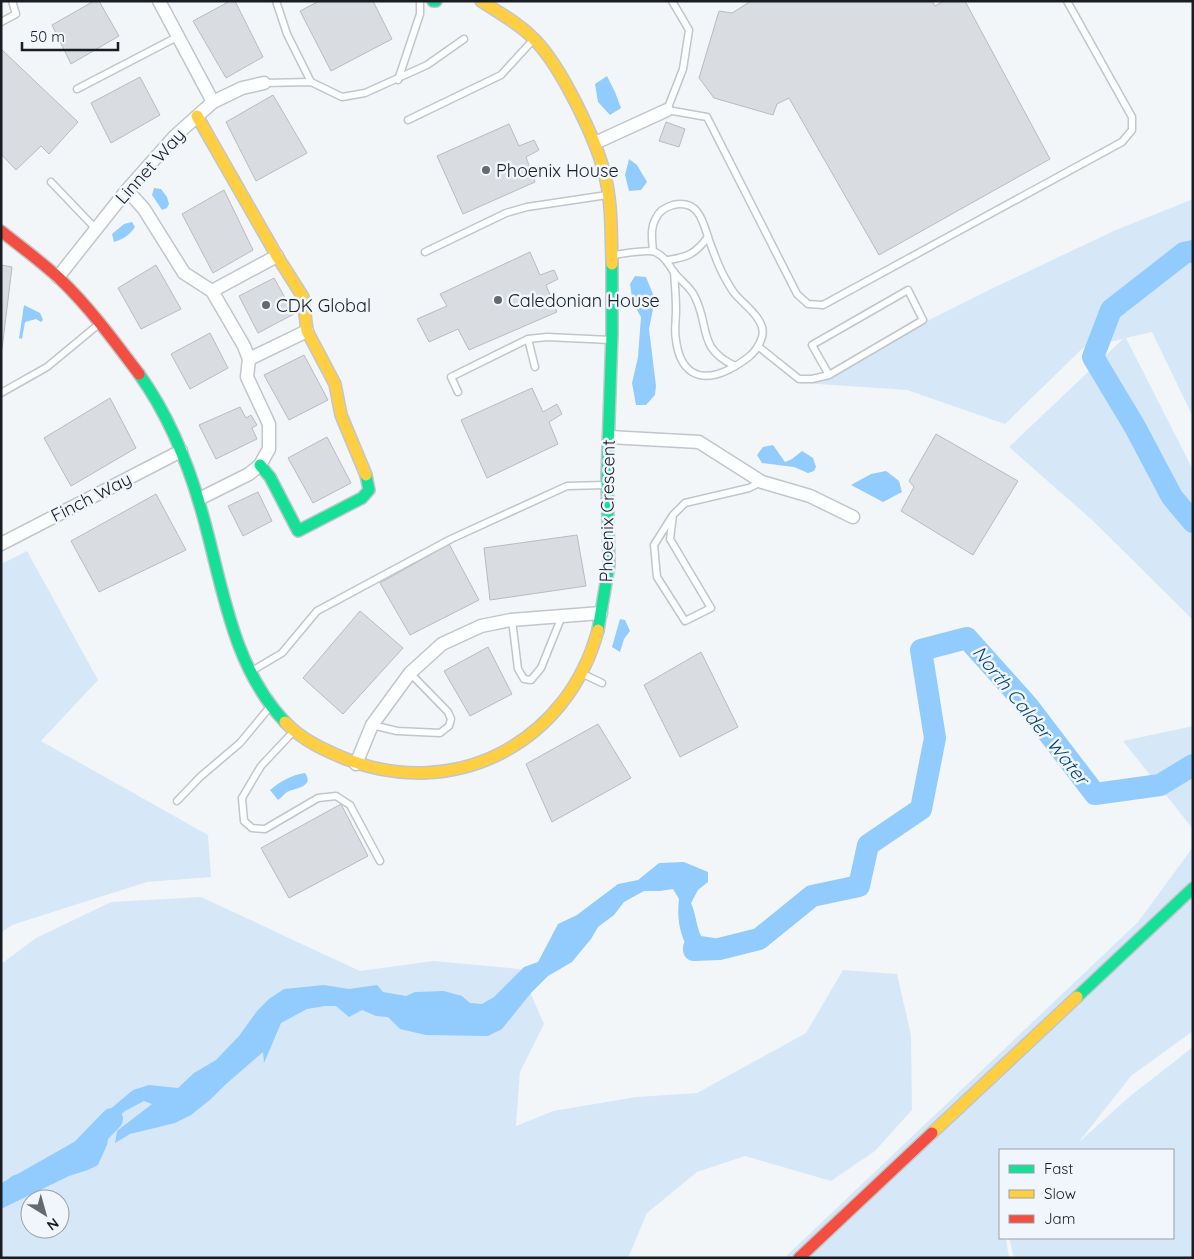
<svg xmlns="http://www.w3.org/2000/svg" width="1194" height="1259" viewBox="0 0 1194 1259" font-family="Quicksand,sans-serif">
<rect width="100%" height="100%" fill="#f3f6f9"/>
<!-- green -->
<g fill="#d6e8f8" fill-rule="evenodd">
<path d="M1193,199V417L1152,332L1126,338L1193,470V620L1092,520L1009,447L1123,339L1083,348L1005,424L907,390L803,383L993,288L1116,230Z"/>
<path d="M27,551L98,680L41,741L208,835L211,877L147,882L12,925L1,933V564Z"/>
<path d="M1193,726V829L1123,741Z"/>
<path d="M1193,847V1031L1131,1076L1079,1142L1129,1097L1193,1047V1258H1014L1009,1238H1173V1150H1000V1238H1006L1009,1258H784L1138,922Z"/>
<path d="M201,897L360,971L433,961L520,969L544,1024L520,1072L516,1126L553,1111L636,1097L697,1093L806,1033L843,970L897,974L911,1035L912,1110L875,1151L831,1181L745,1156L697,1172L647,1213L628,1258H1V964L36,938L111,902ZM30,1199H60V1229H30Z"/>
</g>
<!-- water -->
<g fill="#92cbfd">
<path d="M607,76L615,92L621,108L610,115L598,102L595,84Z"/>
<path d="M629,159L637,165L647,182L641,190L629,191L625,175Z"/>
<path d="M154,188L161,189L167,197L169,204L167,208L162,210L152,195Z"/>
<path d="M132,222L135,227C131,234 122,240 114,242L112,234L124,224Z"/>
<path d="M635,276L646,277L655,299L649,329L656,386L655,395L646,405H636L632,383L638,357L641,317L633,303L630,284Z"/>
<path d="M24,305L40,313L43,320L41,322L36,319L25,322L22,339L19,338Z"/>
<path d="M773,445L785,462L792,459L802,451L813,458L816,467L814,471L808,473L794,467L762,463L757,455L763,447Z"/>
<path d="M886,471L899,481L902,492L883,502L851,485L871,474Z"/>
<path d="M620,619L625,620L630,631L624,639L620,652L612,647Z"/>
<path d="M305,773C315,787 295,788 287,792C284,794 281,798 278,800L270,790C281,781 291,775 305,773Z"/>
<path d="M684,862L708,872V882L698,890L691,903C696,914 696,925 701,936L714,938L724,952L717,957L693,961C682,937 676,925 679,899L673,889L660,891H644L624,902L614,915L598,927L591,939L572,962L548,976L531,993L502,1029L488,1036L426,1035L400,1029L388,1017L376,1016L362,1010L349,1017L336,1006H325L307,1009L281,1023L264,1063L263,1052L225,1085L211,1099L191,1115L175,1123L130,1134L115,1143L117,1131L152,1104L144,1101L125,1111L111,1123L107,1145L98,1165L88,1170L69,1176L1,1209V1185L12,1176L37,1167H52L80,1156L90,1143L93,1130L102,1116L133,1090L149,1085L178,1088L194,1073L216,1060L239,1036L257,1011L269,999L284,989L324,985L349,989L377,985L383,992L406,996L415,992L444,991L462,996L470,1003L482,1004L494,997L524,967L538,962L558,924L577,915L618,884L638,880L659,863Z"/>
</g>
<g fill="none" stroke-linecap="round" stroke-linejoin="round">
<!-- river -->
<g stroke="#92cbfd" stroke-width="22">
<path d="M1193,251L1184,253L1111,310L1093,357L1135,427L1172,497L1193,522"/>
<path d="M694,948V950L719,949L759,939L812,896L859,886L868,845L921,809L935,738L921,650L967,638L1027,705L1095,794L1160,785L1193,765"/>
<path d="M1,1196L82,1150L112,1119"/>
</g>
</g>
<!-- building -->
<g fill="#d9dde1" stroke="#b8bcc0">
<path d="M94,1H99L119,36L71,64L52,25Z"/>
<path d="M230,1H235L263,57L226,78L193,21Z"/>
<path d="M319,1H373L392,39L331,71L300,11Z"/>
<path d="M751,1H932L935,6L944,1H965L1050,159L879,255L789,98L777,104L773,115L714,98L699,78L719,11L732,13Z"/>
<path d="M1,49L78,122L49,154L41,146L16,170L1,154Z"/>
<path d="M140,77L160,115L111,143L91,103Z"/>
<path d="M273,95L307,153L256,181L226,122Z"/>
<path d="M666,122L685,129L679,147L659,141Z"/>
<path d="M509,124L519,146L534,140L539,150L526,157L535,182L463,214L437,156Z"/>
<path d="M224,190L253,250L213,273L182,214Z"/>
<path d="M530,252L540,275L554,270L558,279L546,285L557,312L469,350L458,329L429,342L417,319L447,306L440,294Z"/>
<path d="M1,265L12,267L2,349L1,348Z"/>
<path d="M156,265L181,309L141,329L118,288Z"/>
<path d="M274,278L294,314L258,333L239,296Z"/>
<path d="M210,333L228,368L190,389L171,354Z"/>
<path d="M304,355L328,400L289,420L264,375Z"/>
<path d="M532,388L543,412L557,404L562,414L549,422L558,444L487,478L461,420Z"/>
<path d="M110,398L136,448L71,486L44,438Z"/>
<path d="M240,407L246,418L251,415L257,425L252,428L257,439L216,459L199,425Z"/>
<path d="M936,434L1018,481L973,555L901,511L914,487L909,481Z"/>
<path d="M327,437L351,483L313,503L288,458Z"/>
<path d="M258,492L272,521L243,536L228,506Z"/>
<path d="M156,494L186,550L99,592L71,541Z"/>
<path d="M577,535L586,586L490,600L484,548Z"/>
<path d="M449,544L479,600L410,635L380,583Z"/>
<path d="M360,611L403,648L343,714L303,678Z"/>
<path d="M488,647L512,694L470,716L444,671Z"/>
<path d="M701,652L738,727L680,757L644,685Z"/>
<path d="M598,724L631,778L552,822L526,764Z"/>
<path d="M341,804L368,856L289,898L261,848Z"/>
</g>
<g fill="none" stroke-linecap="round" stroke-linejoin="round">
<defs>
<g id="lane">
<path d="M276,1L287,34L311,82"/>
<path d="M672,1L689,30L683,69L667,110L707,117L797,294L808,304L823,305L1122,142L1132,130V117L1067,1"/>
<path d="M1,22L16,14L12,1"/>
<path d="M398,80L420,14V1"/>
<path d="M264,83L311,82L342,97L365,93L427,65L464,39"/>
<path d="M77,89L177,37"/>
<path d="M408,120L501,75L533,40"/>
<path d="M51,182L96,229"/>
<path d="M653,251C652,240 650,228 656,218C659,211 666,207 673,205C699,199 703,222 709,240C714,253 718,266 725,278C728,283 731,289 735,294C744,305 767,320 762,337C757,354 743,362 728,370C699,384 680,372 676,340C674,331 676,320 676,310C676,297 675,285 674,272"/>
<path d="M425,252L506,213L527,207L607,195"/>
<path d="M613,255C622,254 647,249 655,252C664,256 668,263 673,271C679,280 690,286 695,297C710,327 697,348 735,366"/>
<path d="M668,260C688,257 695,254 708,237"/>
<path d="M528,339L535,367"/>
<path d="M759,347L799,379H812L829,375L923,320L908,290L812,345L829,375"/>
<path d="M458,392L451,377L528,339L547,337L610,340"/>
<path d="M1,393L47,367L99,324"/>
<path d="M673,515L654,545L657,577L685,621L711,608L670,539L673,515L685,503L749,488L761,482"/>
<path d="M512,620L518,669L524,679L531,680L541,668L562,616"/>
<path d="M250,672L282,653L317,611L451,539L567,486L605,485"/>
<path d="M583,674L602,683"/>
<path d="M372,725L397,731L440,733L449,726L451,719L448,712L410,673"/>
<path d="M293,732L261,766L242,798L244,821L252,828L265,829L318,798L336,796L350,805L380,861"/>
<path d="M177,801L200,777L240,743L269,708"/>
</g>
<g id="street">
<path d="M159,1L213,102"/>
<path d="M595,143L667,110"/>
<path d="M127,190L144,209L184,273L212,291L244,346L249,359L247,377L269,424V449L260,465L249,474L199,499"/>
<path d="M58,277L127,190L175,136L213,102L242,88L264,83"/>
<path d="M212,291L277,256"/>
<path d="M249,359L307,331"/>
<path d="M609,437L699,442L762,482L810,496L853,517"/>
<path d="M1,544L181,451"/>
<path d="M356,764L372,725L410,673L442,644L481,626L511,620L601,613"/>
</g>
<g id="fast">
<path d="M433,1H436"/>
<path d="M139,374C170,417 189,465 203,516C223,587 232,666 285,722"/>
<path d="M260,465L270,477L298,531L362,498L369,490L366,475"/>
<path d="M598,630L609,565L607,478L612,333V264"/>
<path d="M1077,997L1193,888"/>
</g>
<g id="slow">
<path d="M481,1C499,13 519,23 534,39C561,66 598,142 606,180C612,207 611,236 612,264"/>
<path d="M197,116L277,256L303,297L307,331L335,384L341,415L366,475"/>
<path d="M285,722C302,740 324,750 346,759C456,802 568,742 598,630"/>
<path d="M932,1133L1077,997"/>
</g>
<g id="jam">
<path d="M1,231C21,247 42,262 61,280C90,308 115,342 139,374"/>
<path d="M799,1258L932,1133"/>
</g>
</defs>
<!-- lane casing -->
<use href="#lane" stroke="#c1c6ca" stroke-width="9"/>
<!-- street casing -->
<use href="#street" stroke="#c1c6ca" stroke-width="15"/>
<!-- fast casing -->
<use href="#fast" stroke="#c1c6ca" stroke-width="14"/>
<!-- slow casing -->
<use href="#slow" stroke="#c1c6ca" stroke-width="14"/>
<!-- jam casing -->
<use href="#jam" stroke="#c1c6ca" stroke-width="14"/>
<!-- lane -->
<use href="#lane" stroke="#fdfefe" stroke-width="6"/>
<!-- street -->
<use href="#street" stroke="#fdfefe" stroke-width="12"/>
<!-- fast -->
<use href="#fast" stroke="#16e098" stroke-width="11"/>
<!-- slow -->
<use href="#slow" stroke="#ffcf43" stroke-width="11"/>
<!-- jam -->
<use href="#jam" stroke="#f24e42" stroke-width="11"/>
</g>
<!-- markers -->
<g fill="#64696d" stroke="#f0f6fc" stroke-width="2">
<circle cx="486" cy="170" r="5"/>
<circle cx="498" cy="300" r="5"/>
<circle cx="266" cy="305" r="5"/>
</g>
<g text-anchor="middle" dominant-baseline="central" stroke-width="5" stroke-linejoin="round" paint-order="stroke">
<!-- street labels -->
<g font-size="18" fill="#171d22" stroke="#f0f6fc">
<text transform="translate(150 166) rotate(-48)">Linnet Way</text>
<text transform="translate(91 497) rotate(-27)">Finch Way</text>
<text transform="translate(607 511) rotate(-89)">Phoenix Crescent</text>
</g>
<!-- poi labels -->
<g font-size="18" fill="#171d22" stroke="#f0f6fc" text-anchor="start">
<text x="496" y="170">Phoenix House</text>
<text x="508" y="300">Caledonian House</text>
<text x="276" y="305">CDK Global</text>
</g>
<!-- water labels -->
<g font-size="19" font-style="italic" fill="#074672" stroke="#f0f6fc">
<text transform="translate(1031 715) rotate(51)">North Calder Water</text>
</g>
</g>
<!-- border -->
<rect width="1194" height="1259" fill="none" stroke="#171d22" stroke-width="5"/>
<!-- legend -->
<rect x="999" y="1149" width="175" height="90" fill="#f0f6fc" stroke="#999fa5"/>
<rect x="1009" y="1165" width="25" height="8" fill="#16e098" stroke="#999fa5"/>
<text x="1044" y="1174" font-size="15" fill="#171d22">Fast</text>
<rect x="1009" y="1190" width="25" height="8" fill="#ffcf43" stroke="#999fa5"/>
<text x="1044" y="1199" font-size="15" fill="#171d22">Slow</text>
<rect x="1009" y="1215" width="25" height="8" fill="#f24e42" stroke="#999fa5"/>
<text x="1044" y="1224" font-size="15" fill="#171d22">Jam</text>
<!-- north arrow -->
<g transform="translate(45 1214) rotate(143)"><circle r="24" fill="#f0f6fc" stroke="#999fa5"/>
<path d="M0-4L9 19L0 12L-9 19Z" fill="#64696d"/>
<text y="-8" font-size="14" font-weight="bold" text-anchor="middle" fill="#171d22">N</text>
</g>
<!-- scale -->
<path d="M22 42v8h96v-8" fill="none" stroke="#171d22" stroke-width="2.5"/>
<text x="30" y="42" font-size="15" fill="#171d22" stroke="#f0f6fc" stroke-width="4" paint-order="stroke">50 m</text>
</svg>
